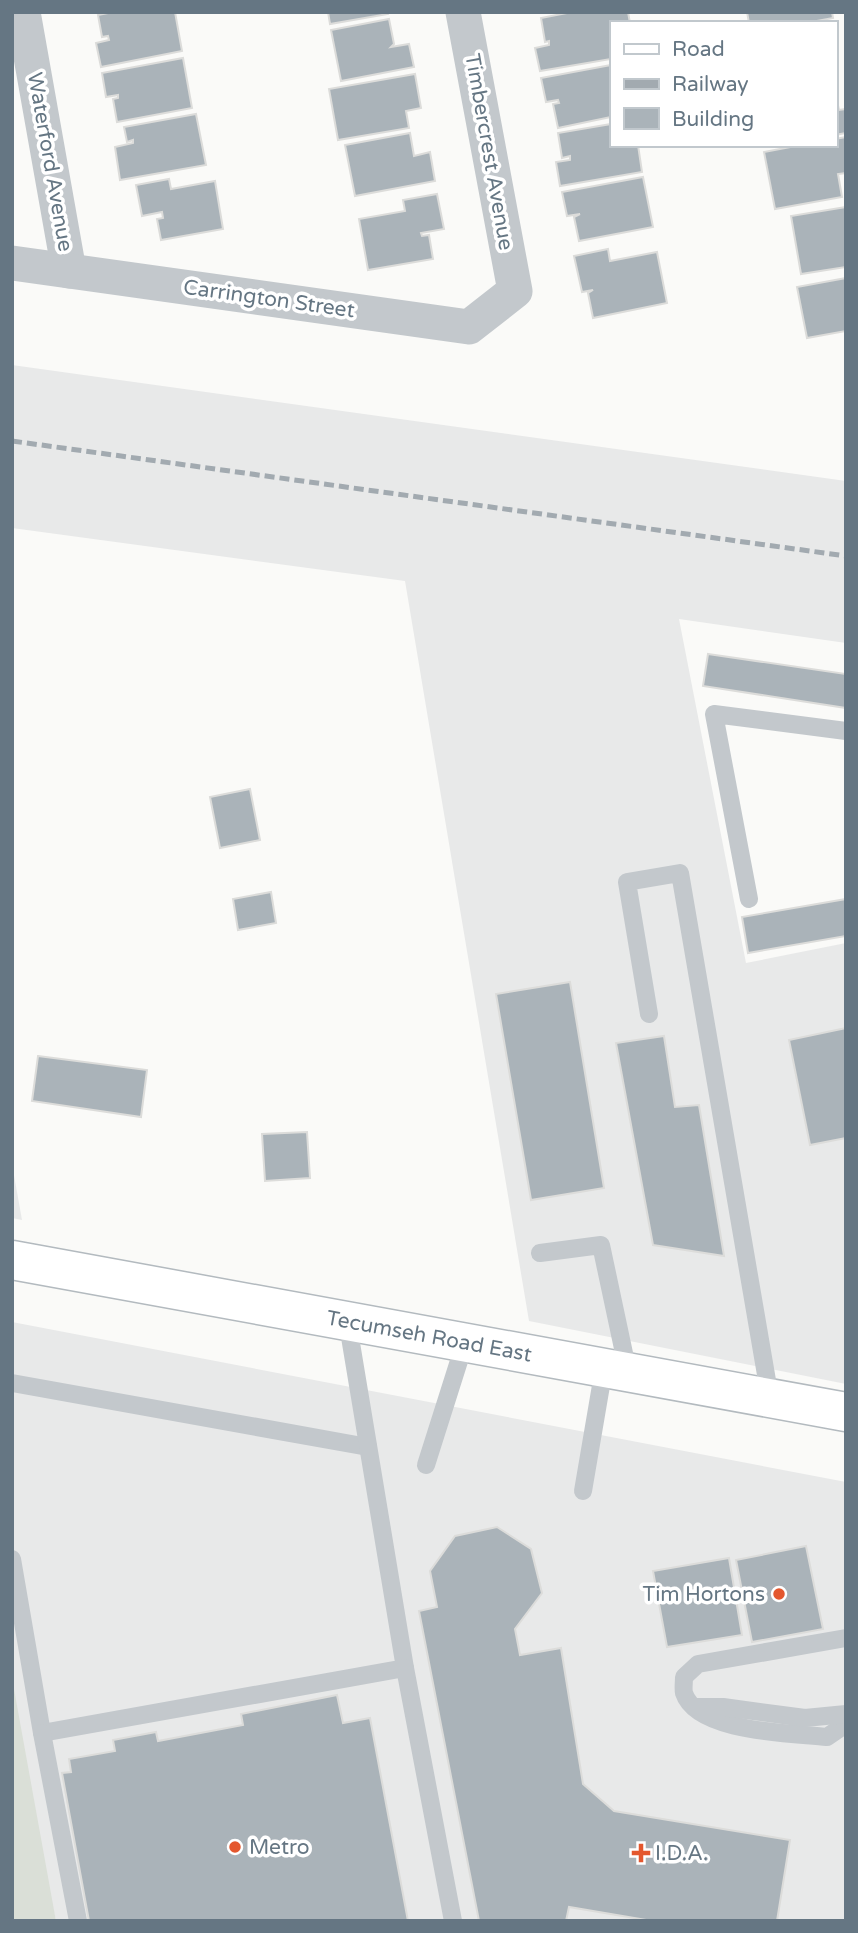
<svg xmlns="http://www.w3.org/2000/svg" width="858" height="1933" viewBox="0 0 858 1933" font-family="'Varela Round',sans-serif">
<rect width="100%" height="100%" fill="#fafaf8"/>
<!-- built -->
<g fill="#e8e9e9">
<path d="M12,365L846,481V643L679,619L746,963L846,943V1384L529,1321L405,581L12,528Z"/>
<path d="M12,1164L22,1220L12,1218Z"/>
<path d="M12,1322L846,1482V1921H56L51,1899L12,1906Z"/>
</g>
<!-- green -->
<path fill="#dadfd7" d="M12,1678L52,1899L56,1921H12Z"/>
<!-- building -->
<g fill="#aab3b9" stroke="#dcdcda" stroke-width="2">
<path d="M113,12H175L182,51L101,67L96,43L109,40L108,36L102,37L98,15Z"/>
<path d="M328,12H388V14L330,24Z"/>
<path d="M572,12H628L630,23H611V59L540,71L535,48L549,45V41L545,42L541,18Z"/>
<path d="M747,12H832L833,18L806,23H749Z"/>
<path d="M389,19L394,44L391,47L409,44L414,67L341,81L331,30Z"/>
<path d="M183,58L192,108L117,122L113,99L118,98V95L106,97L102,73Z"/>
<path d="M611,65V117L558,128L553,104L559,103L558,100L546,102L541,78Z"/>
<path d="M415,74L421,108L406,111L409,128L338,140L329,89Z"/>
<path d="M835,92L839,110L846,109V133L835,135Z"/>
<path d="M196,114L206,165L120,180L115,147L133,143V140L127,142L124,127Z"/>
<path d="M611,124V145H638L642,172L560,186L556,162L570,160V156L562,158L558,133Z"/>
<path d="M410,133L414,156L430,152L435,181L355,196L345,145Z"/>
<path d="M846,137V173L838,174L842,197L775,209L764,152L801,145H835V139Z"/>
<path d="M643,177L653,227L579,241L574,217L580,214L567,216L562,192Z"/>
<path d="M169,179L171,189L215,181L223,229L161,240L157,219L163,218L162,212L142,216L136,185Z"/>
<path d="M437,194L444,229L421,233L422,236L429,235L433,259L368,270L359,219L405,211L403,200Z"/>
<path d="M846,207V267L801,274L791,216Z"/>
<path d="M608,249L610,261L657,252L667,303L593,318L588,293L593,290L582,292L574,256Z"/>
<path d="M846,278V331L807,338L797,287Z"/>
<path d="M708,654L846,674V708L703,686Z"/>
<path d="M250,789L260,840L220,848L210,797Z"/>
<path d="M271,892L276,923L238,930L233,899Z"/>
<path d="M846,899V936L748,953L742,917Z"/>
<path d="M570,982L604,1188L531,1200L496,994Z"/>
<path d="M846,1028V1138L810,1145L789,1040Z"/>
<path d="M664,1036L675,1107L699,1105L724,1256L653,1245L616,1043Z"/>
<path d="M38,1056L147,1070L141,1117L32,1101Z"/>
<path d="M307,1132L310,1178L265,1181L262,1134Z"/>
<path d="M497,1527L531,1549L542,1593L515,1629L520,1655L561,1648L583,1784L614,1811L790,1840L777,1921H652L569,1907L566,1921H479L419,1611L437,1607L430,1571L455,1536Z"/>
<path d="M806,1546L823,1629L752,1642L736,1560Z"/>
<path d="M729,1558L742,1635L667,1647L653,1571Z"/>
<path d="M337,1695L343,1723L370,1718L408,1921H89L62,1773L71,1772L69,1759L115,1751L113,1740L156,1732L158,1741L243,1725L241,1714Z"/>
</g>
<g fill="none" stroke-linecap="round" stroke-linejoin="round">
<defs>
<g id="secondary">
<path id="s1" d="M12,1260L846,1412"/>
</g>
</defs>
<!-- secondary casing -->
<use href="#secondary" stroke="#b3babf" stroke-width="41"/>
<!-- lane -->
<g stroke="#c3c8cc" stroke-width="18">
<path d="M749,899L714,714L846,731"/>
<path d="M649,1014L627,882L680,873L770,1398"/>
<path d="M540,1253L601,1245L628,1372"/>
<path d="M12,1383L368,1447"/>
<path d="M426,1465L465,1342"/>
<path d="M583,1491L604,1368"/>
<path d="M12,1559L42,1733L405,1668L347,1319"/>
<path d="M846,1638L698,1664L684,1677C684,1682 683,1689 684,1693C697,1733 793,1733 827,1737L846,1724"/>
<path d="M405,1668L453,1921"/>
<path d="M696,1707H723L805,1718L846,1714"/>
<path d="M42,1733L78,1921"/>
</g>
<!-- street -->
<g stroke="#c3c8cc" stroke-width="35">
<path d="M23,12L69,271"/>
<path d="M12,263L469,327L515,291L463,12"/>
</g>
<!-- secondary -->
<use href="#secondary" stroke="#fff" stroke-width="38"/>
<!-- rail -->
<path stroke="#a2aab0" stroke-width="5" stroke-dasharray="10 5" stroke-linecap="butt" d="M12,441L846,556"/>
</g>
<!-- markers -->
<g fill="#e4572e" stroke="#fff" stroke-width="2.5">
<circle cx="779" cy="1594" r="7"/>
<circle cx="235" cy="1847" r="7"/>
<path d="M637.5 1842.5h7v7h7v7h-7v7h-7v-7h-7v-7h7z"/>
</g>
<g text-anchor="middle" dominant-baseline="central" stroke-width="7" stroke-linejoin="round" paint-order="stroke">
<!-- street labels -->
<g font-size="21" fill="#657683" stroke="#fff">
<text transform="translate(489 152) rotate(80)">Timbercrest Avenue</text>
<text transform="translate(50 162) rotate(80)">Waterford Avenue</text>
<text transform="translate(269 299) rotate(8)">Carrington Street</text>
<text stroke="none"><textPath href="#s1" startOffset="424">Tecumseh Road East</textPath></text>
</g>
<!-- poi labels -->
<g font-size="21" fill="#657683" stroke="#fff" text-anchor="start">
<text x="765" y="1594" text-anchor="end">Tim Hortons</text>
<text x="249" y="1847">Metro</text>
<text x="655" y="1853">I.D.A.</text>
</g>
</g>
<!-- border -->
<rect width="858" height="1933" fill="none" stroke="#657683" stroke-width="28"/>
<!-- legend -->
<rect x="610" y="21" width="228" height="126" fill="#ffffff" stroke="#c1c8cd" stroke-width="2"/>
<rect x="624" y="44" width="35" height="10" fill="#ffffff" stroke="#c1c8cd" stroke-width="2"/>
<text x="672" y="56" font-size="21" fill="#657683">Road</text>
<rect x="624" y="79" width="35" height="10" fill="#a2aab0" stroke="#c1c8cd" stroke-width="2"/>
<text x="672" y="91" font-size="21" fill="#657683">Railway</text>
<rect x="624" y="108" width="35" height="21" fill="#aab3b9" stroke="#c1c8cd" stroke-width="2"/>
<text x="672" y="126" font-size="21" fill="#657683">Building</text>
</svg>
